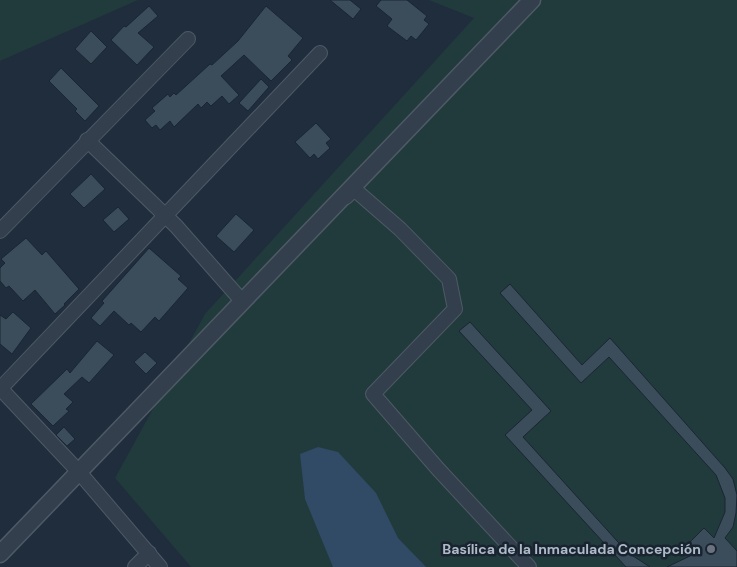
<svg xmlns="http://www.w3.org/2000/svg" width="737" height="567" viewBox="0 0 737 567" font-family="'DM Sans',sans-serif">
<rect width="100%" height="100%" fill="#1f2d3c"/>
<!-- green -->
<g fill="#213b3d">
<path d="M0,0H138L0,61Z"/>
<path d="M429,0H737V567H191L115,478L205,314L474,18Z"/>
</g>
<!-- water -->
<path fill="#314a65" d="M318,447L338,452L376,493L398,538L426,567H333L305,499L300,454Z"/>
<!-- building -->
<g fill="#3b4c5b" stroke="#1a2632">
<path d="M330,0H350L361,9L353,19Z"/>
<path d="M381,0H407L427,16L424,20L429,24L416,40L411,36L407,41L387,26L392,19L376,6Z"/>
<path d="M149,6L158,16L138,33L154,47L137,65L111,40L124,26L126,27Z"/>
<path d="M266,6L303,38L288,56L292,60L271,81L244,55L221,76L239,95L229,104L222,96L211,106L207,102L201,108L198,104L174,127L170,121L160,130L156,125L152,128L145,120L155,111L152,108L168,94L170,97L174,93L176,95L210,64L212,65L238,41Z"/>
<path d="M91,31L107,47L91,64L75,49Z"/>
<path d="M61,68L99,106L85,121L75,111L77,109L49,81Z"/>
<path d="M261,79L269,87L248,111L239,103Z"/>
<path d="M316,123L331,139L326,143L330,148L318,159L314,154L310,158L295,142Z"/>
<path d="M91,174L105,189L84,208L70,194Z"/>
<path d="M118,207L129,219L114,232L103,220Z"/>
<path d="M236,214L254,230L234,252L216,236Z"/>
<path d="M26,238L42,255L46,251L79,289L64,304L65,305L55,314L35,290L23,301L9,286L6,288L0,281V268L5,263L1,259Z"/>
<path d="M149,248L181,276L178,279L188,288L159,321L155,317L141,332L131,323L129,325L114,311L100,326L91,318L104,303L102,301Z"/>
<path d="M510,284L582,365L610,338L725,468L733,479L737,495L736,513L733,527L725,538L737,551V567H667L692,555L685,547L704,528L714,538L725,512V498L716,475L609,357L581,383L500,293Z"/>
<path d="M13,312L31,328L12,354L0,344V315L6,319Z"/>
<path d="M470,322L551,411L523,437L627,552L650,567H626L505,435L532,410L459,331Z"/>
<path d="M97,341L114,355L89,383L82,377L64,394L73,402L66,409L69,411L53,426L31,404L67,369L70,373Z"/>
<path d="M145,352L157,363L146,374L134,362Z"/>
<path d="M64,427L75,439L67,446L56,435Z"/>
</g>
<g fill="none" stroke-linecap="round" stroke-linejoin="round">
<defs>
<g id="minor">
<path d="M87,140L176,226L242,301"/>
<path d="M346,197L354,189L400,229L449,279L455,309L373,394L438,469L529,567"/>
<path d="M0,231L188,39"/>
<path d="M0,388L79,472L160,567"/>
<path d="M0,389L320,53"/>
<path d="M135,567L149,553"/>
</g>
<path id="tertiary" d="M0,554L532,0"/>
</defs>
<!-- minor casing -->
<use href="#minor" stroke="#4e5a66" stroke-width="16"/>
<!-- tertiary casing -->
<use href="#tertiary" stroke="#4e5a66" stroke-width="19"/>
<!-- minor -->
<use href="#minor" stroke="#333f4c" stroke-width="14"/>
<!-- tertiary -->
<use href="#tertiary" stroke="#333f4c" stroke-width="16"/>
</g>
<!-- markers -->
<circle fill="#6b7280" stroke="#192430" stroke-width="2" cx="711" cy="549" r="5"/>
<g text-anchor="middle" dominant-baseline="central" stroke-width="5" stroke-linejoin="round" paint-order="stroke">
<!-- poi labels -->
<g font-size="14" font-weight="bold" fill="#aebac8" stroke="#192430" text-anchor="end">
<text x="701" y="549">Basílica de la Inmaculada Concepción</text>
</g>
</g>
</svg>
